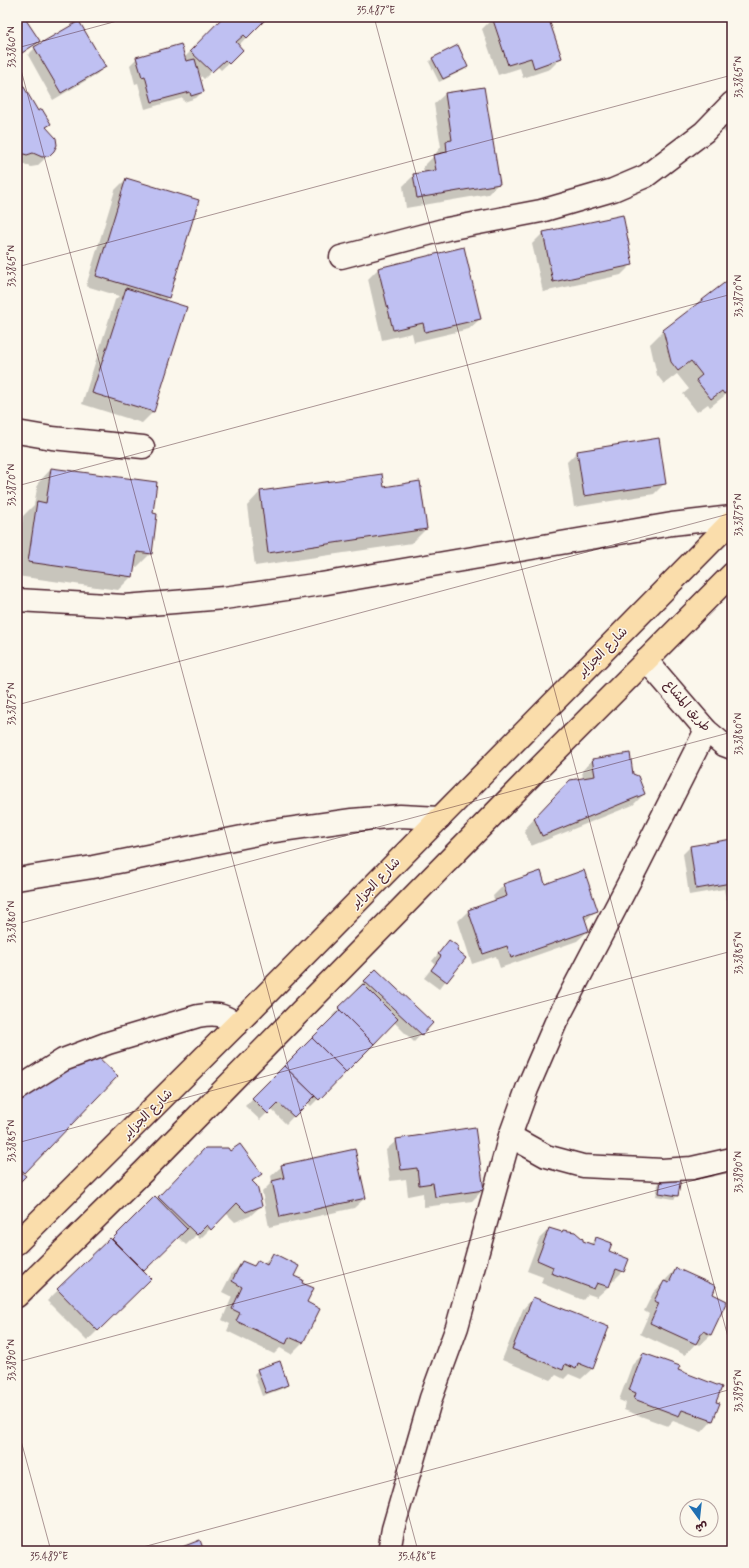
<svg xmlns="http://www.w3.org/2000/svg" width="749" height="1568" viewBox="0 0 749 1568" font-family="Mynerve,'Playpen Sans Arabic',sans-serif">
<rect width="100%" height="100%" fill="#fbf7ec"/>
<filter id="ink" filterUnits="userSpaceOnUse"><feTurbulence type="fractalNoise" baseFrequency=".025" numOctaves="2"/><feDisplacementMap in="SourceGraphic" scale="8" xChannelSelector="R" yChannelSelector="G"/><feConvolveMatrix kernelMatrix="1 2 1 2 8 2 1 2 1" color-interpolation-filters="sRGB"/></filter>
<g filter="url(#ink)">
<!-- shadow -->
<g fill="#0003">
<path d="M17,17H25L24,18L39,41L18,56Z"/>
<path d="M225,17H260L263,20L238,46L242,50L221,70L217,66L204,79L197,72L203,91L196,98L184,102L183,98L145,109L138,83L135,84L130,65L137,58H184Z"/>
<path d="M497,17H547L561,58L550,69L523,78L520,68L498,75L482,29L493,18Z"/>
<path d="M557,17H567L560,21Z"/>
<path d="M35,48L104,67L97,74L53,100L28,55Z"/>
<path d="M433,58L467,66L464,70L439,82L429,62Z"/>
<path d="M17,85L37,112L50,124L46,128L53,151L37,166L31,167L22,163L17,165Z"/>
<path d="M483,88L498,184L488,194L406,208L403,186L414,175L424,173L423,167L434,156L436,155V153L441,147L434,104L445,94Z"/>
<path d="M732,117V138L721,129Z"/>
<path d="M126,179L168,297L164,301L186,308L153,412L142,423L82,404L115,300L119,296L86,286L115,190Z"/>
<path d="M622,217L632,264L621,275L543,292L532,244L543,233Z"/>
<path d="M378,269L480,319L469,329L414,342L412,333L382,340L368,279Z"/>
<path d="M732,278V390L710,407L708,404L697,412L683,394L689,389L677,374L664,384L657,375L650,344L663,331Z"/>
<path d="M577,452L665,483L654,494L574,507L567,462Z"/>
<path d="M51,469L152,514L151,553L137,567L133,566L132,576L118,590L17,576V561L23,516L34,505L38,483Z"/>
<path d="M383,488L426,529L412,543L255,566L247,506L260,492Z"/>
<path d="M592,760L632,775L644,794L633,805L531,846L524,830L559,792L583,779L582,771Z"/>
<path d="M732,840V892L727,893L728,895L732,894V899L726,900L724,889L689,895L683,854L690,847Z"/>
<path d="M504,885H544L597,910L585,921L588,931L577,941L500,968L496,956L472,964L458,921L468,911L495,902L493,896Z"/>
<path d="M449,941L455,951L464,958L439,989L424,978L435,964L432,961Z"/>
<path d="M368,977L432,1023L414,1042L394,1022L311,1106L307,1102L286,1124L271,1109L260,1120L245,1106L334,1018L332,1016Z"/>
<path d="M116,1076L22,1175L17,1184V1102Z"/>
<path d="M397,1140L483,1190L472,1201L424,1207L423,1193L408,1196L406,1179L390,1181L386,1150Z"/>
<path d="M230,1152L260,1174L252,1182L261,1206L250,1216L235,1222L226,1213L200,1239L196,1235L186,1245L178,1237L142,1272L149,1279L87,1341L47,1301L110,1239L111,1241L155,1197L157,1199L194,1160Z"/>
<path d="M282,1166L365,1198L354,1208L269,1227L262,1192L272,1182L271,1176Z"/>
<path d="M659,1179L678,1195L674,1199L656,1196Z"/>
<path d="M549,1229L590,1245L596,1238L623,1271L612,1282L610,1281L608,1287L597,1297L588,1294L583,1300L541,1283L543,1277L527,1271L539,1239Z"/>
<path d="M273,1254L306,1302L319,1309L302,1343L291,1354L280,1348L274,1354L227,1331L230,1324L222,1320L232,1297L222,1292L232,1273L243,1262L253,1267L258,1261L263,1264Z"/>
<path d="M676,1269L711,1295V1335L700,1345L696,1343L685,1355L640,1334L649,1314L644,1311L653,1293Z"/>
<path d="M533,1298L608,1328L592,1369L581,1379L569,1374L564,1379L556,1375L551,1380L502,1360L523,1309Z"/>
<path d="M643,1354L677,1371L715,1403L719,1404L712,1421L702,1432L673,1421L668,1426L624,1410L626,1403L619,1400L632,1365Z"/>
<path d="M258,1370L287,1385L284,1388L262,1396L254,1374Z"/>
</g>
<!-- building -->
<g fill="#bfc0f2" stroke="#4a1f2b">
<path d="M23,17H24L40,41L22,53L17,46V21Z"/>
<path d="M223,17H261L265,20L247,38L244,35L236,42L243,50L229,64L225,60L212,72L190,51Z"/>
<path d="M492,17H548L562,58L534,68L531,58L508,65Z"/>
<path d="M79,21L106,67L61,93L34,47Z"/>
<path d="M181,44L186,61L195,59L204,92L191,96L190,92L152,102L145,76L142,77L136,57Z"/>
<path d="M458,45L468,67L443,79L432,58Z"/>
<path d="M21,82L38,111L42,109L51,124L46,127L56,138L57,145L54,151L49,156L42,157L33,153L27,155L21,153L17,145L19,140H17V84Z"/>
<path d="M484,87L500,184L417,198L413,174L436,170L433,155L447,152L446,141L452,140L445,93Z"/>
<path d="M126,178L199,200L169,298L96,276Z"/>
<path d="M623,215L633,265L553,282L543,232Z"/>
<path d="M464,247L481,319L425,332L423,323L393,330L378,268Z"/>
<path d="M732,277V388L724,394L722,391L711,399L696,380L702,375L691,361L678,371L671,362L663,330Z"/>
<path d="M126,288L187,307L154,412L92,393Z"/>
<path d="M659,438L666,484L584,496L577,451Z"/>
<path d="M51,468L157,482L153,513L157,514L152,554L137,552L133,577L28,562L37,501L46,503Z"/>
<path d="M382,474L384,487L420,481L427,529L268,553L260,491Z"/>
<path d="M630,753L633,774L638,776L645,794L542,836L534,818L570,780L595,776L592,759Z"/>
<path d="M732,839V890L731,883L696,889L690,846Z"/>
<path d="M584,870L598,911L584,916L589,931L511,958L507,946L483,954L468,910L507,896L503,884L541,871L545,884Z"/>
<path d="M449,940L459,947L457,951L466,958L447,982L431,970L441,956L438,954Z"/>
<path d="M376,969L433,1023L422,1035L364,981Z"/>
<path d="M363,984L398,1019L374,1044L338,1008Z"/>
<path d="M340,1010L374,1044L346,1072L312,1038Z"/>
<path d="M312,1038L346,1072L319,1100L284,1066Z"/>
<path d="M95,1054L118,1076L25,1173L17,1166V1101L31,1087Z"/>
<path d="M284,1066L315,1096L294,1117L279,1103L268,1114L252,1098Z"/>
<path d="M475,1127L484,1190L435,1197L433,1183L419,1185L417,1168L401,1170L396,1139Z"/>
<path d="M240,1144L262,1174L252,1181L257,1186L262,1206L246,1212L237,1203L211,1230L207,1225L197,1235L158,1197L205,1148H228L230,1151Z"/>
<path d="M355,1149L366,1198L280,1217L272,1181L284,1178L281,1165Z"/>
<path d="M17,1169L26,1176L17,1185Z"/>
<path d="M662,1174L681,1178L678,1196L659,1193Z"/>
<path d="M155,1196L187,1229L144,1271L112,1239Z"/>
<path d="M549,1228L562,1232L563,1230L575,1232L583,1239V1241L594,1245L596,1237L612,1243L609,1251L629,1259L624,1272L616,1269L609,1287L597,1283L594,1289L551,1273L553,1267L537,1260Z"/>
<path d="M110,1238L151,1279L98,1331L57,1289Z"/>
<path d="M273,1253L299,1266L294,1276L303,1280L302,1283L314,1288L307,1302L320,1309L303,1343L289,1337L286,1344L236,1321L240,1313L232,1309L242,1287L232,1281L242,1261L254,1266L258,1260L267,1265Z"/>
<path d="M676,1268L716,1286L713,1294L727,1301L711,1335L703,1331L696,1344L650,1323L659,1303L654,1301L664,1281L669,1283Z"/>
<path d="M533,1297L609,1327L593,1369L578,1363L576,1369L565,1364L563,1370L512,1349Z"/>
<path d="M643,1353L680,1366L678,1370L722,1387L716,1402L720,1403L713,1421L682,1410L679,1416L634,1399L636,1393L629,1390Z"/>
<path d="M280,1361L288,1385L266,1393L257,1369Z"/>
<path d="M200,1540L204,1551H183L182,1547Z"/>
</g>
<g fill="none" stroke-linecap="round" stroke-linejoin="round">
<defs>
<g id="minor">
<path d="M341,257L447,229L541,211L613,190L646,176L704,132L732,103"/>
<path d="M17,432L52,438L143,447"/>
<path d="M17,600L125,606L224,598L321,584L672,524L732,517"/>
<path d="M646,660L706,730L724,745L732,748"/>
<path d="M17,879L93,867L267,832L352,820L400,816L440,818"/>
<path d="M17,1089L63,1060L108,1043L198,1016C216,1013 222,1014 237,1024"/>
<path d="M510,1136L546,1156L583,1166L662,1170L692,1168L732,1159"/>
<path d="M389,1551L393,1529L431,1398L457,1327L510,1136L527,1089L556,1022L638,865L706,730"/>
</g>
<g id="major">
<path d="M17,1243L237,1024L732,521"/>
<path d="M17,1296L144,1171L532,775L732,574"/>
</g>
</defs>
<!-- minor casing -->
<use href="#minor" stroke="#4a1f2b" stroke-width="25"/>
<!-- major casing -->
<use href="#major" stroke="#4a1f2b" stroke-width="25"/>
<!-- minor -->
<use href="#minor" stroke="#fbf7ec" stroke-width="22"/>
<!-- major -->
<use href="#major" stroke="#faddab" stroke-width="22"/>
</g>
</g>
<!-- ticks -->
<path fill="none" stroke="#4a1f2b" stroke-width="1" stroke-opacity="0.45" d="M374,17L732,1352M17,48L132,17M17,55L418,1551M17,267L732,75M17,486L732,294M17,705L732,513M17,924L732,732M17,1143L732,951M17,1362L732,1170M17,1426L51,1551M128,1551L732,1389"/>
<g text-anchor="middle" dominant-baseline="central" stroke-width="3" stroke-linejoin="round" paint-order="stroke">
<!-- street labels -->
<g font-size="13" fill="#4a1f2b" stroke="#fbf7ec">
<text transform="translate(603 652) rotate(-45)">شارع الجزاير</text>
<text transform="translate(687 706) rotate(49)">طريق المشاع</text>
<text transform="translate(376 883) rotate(-46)">شارع الجزاير</text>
<text transform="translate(148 1114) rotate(-45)">شارع الجزاير</text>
</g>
</g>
<!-- margin -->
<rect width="749" height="1568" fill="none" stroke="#fbf7ec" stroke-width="44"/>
<!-- north arrow -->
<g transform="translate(699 1518) rotate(165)"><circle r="19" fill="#fbf7ec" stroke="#b4a19f"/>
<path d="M0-3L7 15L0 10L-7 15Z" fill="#1f6fb2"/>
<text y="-6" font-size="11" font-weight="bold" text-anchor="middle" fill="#4a1f2b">ش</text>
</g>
<rect x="22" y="22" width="705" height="1524" fill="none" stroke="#4a1f2b" stroke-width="1.5"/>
<g font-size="10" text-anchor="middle" fill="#4a1f2b">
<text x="376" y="14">35.487°E</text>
<text transform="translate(11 47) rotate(-90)" y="4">33.3860°N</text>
<text transform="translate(738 77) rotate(-90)" y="4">33.3865°N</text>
<text transform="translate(11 266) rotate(-90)" y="4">33.3865°N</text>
<text transform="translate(738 296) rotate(-90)" y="4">33.3870°N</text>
<text transform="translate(11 485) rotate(-90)" y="4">33.3870°N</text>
<text transform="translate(738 515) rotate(-90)" y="4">33.3875°N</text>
<text transform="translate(11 704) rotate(-90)" y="4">33.3875°N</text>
<text transform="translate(738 734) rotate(-90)" y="4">33.3880°N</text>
<text transform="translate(11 922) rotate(-90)" y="4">33.3880°N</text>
<text transform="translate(738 953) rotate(-90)" y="4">33.3885°N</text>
<text transform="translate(11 1141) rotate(-90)" y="4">33.3885°N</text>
<text transform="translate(738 1172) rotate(-90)" y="4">33.3890°N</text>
<text transform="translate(11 1360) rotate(-90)" y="4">33.3890°N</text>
<text transform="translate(738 1391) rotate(-90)" y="4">33.3895°N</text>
<text x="49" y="1560">35.489°E</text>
<text x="417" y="1560">35.488°E</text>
</g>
</svg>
